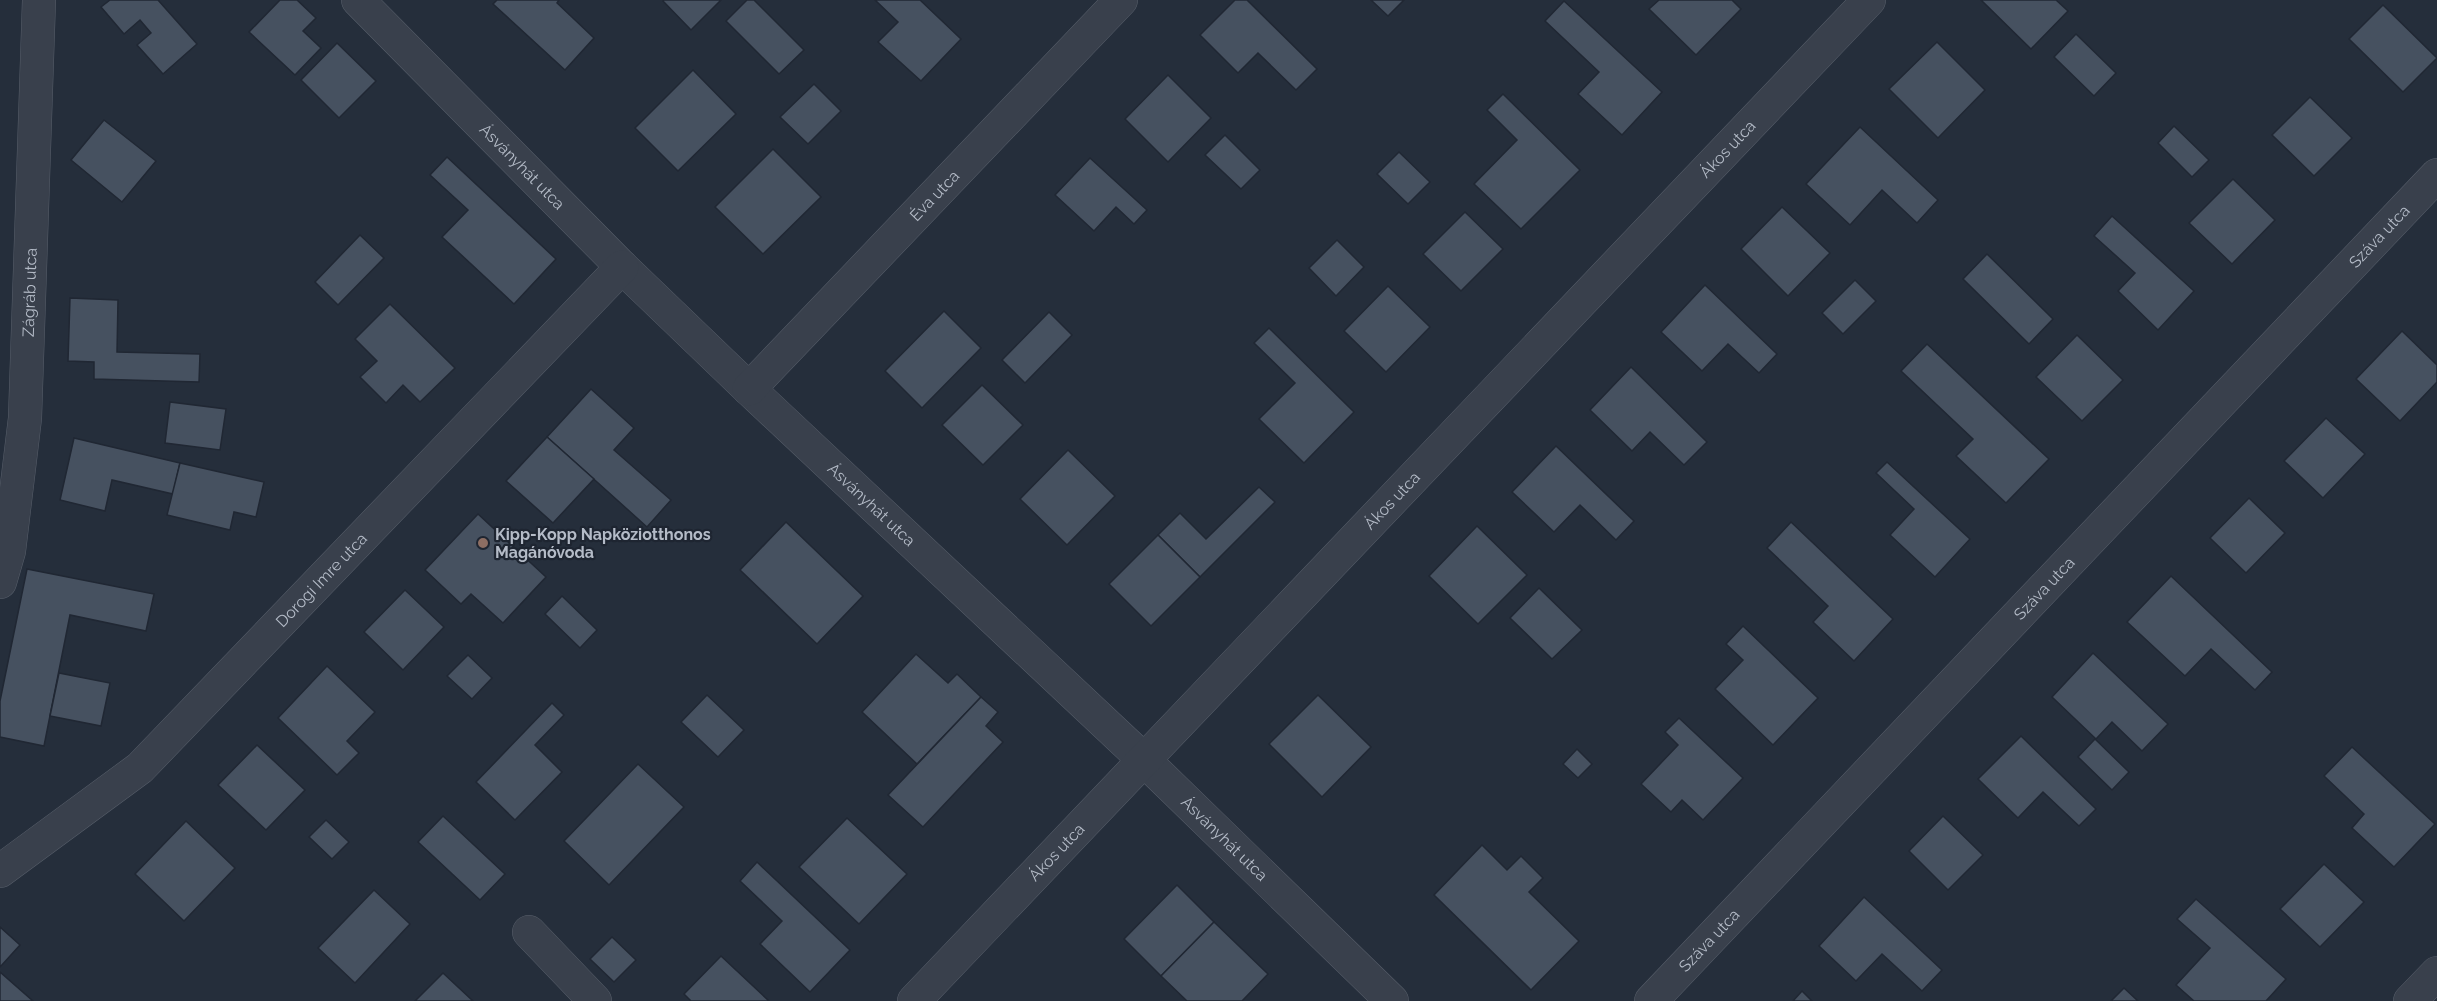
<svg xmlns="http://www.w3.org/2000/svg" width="2437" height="1001" viewBox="0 0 2437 1001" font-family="Raleway,sans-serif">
<rect width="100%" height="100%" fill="#252e3b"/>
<!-- building -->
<g fill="#465160" stroke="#202733" stroke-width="1.5">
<path d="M110,0H158L197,44L163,74L137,45L151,33L140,20L124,34L101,7Z"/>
<path d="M280,0H297L316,18L303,31L321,48L295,75L249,32Z"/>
<path d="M497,0H559L557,3L594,38L565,70L493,4Z"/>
<path d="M664,0H721L691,30L663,1Z"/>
<path d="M747,0H754L804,50L779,74L726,21Z"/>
<path d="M875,0H920L961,39L921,81L878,42L898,22Z"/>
<path d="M1235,0H1247L1317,69L1296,90L1258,53L1238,73L1200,35Z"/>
<path d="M1371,0H1404L1388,16Z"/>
<path d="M1659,0H1732L1741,9L1696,55L1649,9Z"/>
<path d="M1981,0H2056L2068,11L2031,49Z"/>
<path d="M1564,1L1662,92L1622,135L1578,94L1599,72L1545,21Z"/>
<path d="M2383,5L2437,58L2403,92L2349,39Z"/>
<path d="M2076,34L2116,73L2094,96L2054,57Z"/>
<path d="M1937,42L1985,90L1938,138L1889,89Z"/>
<path d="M337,43L376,81L339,118L301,80Z"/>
<path d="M693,70L736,114L678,171L635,128Z"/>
<path d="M1168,75L1211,118L1168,162L1125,119Z"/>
<path d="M814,84L841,111L808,144L780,117Z"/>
<path d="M1503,94L1580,170L1521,229L1474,184L1517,140L1487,110Z"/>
<path d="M2310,97L2352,138L2314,176L2272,135Z"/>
<path d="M104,120L156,161L122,202L71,160Z"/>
<path d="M2174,126L2209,160L2192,177L2158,143Z"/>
<path d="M1860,127L1938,200L1917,223L1882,190L1850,225L1806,184Z"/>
<path d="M1225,135L1260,170L1241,189L1205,155Z"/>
<path d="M773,149L821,197L763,254L715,207Z"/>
<path d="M1399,152L1430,182L1408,204L1377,174Z"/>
<path d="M447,157L556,259L514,304L442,237L468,210L430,175Z"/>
<path d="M1090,158L1147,210L1134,224L1116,207L1094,231L1055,195Z"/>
<path d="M2233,179L2275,220L2232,264L2189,223Z"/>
<path d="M1782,207L1830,253L1788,296L1741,249Z"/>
<path d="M1465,212L1503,249L1461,291L1423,254Z"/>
<path d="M2112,216L2194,291L2158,330L2118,291L2135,273L2094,236Z"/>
<path d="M360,235L384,258L338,305L315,282Z"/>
<path d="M1337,240L1364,267L1336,296L1309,268Z"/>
<path d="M1987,254L2053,319L2029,344L1963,279Z"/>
<path d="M1855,280L1876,301L1843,334L1822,313Z"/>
<path d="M1705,285L1777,354L1759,373L1728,344L1702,371L1661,332Z"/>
<path d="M1388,286L1430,327L1386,372L1344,331Z"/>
<path d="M70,298L118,300L117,352L200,354L199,382L94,379V362L68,361Z"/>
<path d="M390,304L455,368L420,402L403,385L386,403L360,377L377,361L355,339Z"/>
<path d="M944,311L981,348L922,408L885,371Z"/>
<path d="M1049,312L1072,335L1025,383L1002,360Z"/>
<path d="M1269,328L1354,412L1304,463L1259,419L1295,383L1254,343Z"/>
<path d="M2402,331L2437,365V382L2400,421L2356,379Z"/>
<path d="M2077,335L2123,380L2082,421L2036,377Z"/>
<path d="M1927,344L2049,459L2006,503L1956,456L1973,439L1901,371Z"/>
<path d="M1631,367L1707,442L1684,465L1650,432L1632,451L1590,410Z"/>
<path d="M982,385L1023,425L983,465L942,425Z"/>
<path d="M591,389L634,428L614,450L671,500L647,527L547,437Z"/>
<path d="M170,402L226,409L220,450L165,443Z"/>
<path d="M2326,418L2365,454L2323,498L2284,461Z"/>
<path d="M547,437L594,479L553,523L506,481Z"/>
<path d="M74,438L180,463L173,494L112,480L105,511L60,500Z"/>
<path d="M1556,446L1634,521L1616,540L1580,505L1554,532L1512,492Z"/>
<path d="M1068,450L1115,496L1067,545L1020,499Z"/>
<path d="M1887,462L1970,539L1935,577L1890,535L1914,509L1876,473Z"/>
<path d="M180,463L264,482L256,517L234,512L230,530L167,515Z"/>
<path d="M1259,487L1275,502L1200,577L1158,535L1180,513L1206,539Z"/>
<path d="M2249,498L2285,533L2246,573L2210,538Z"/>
<path d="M478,514L546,577L503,623L471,594L461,604L425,570Z"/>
<path d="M786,522L863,596L817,644L740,570Z"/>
<path d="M1791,522L1893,619L1854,661L1813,622L1828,606L1767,548Z"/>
<path d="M1477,526L1527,575L1478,624L1429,576Z"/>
<path d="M1158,535L1200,577L1151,626L1109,584Z"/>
<path d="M27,569L154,594L146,631L70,615L44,746L0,737V701Z"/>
<path d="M2171,576L2272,672L2255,690L2211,649L2185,676L2127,622Z"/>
<path d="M1539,588L1582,630L1552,659L1510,618Z"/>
<path d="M405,590L444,627L403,670L364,632Z"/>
<path d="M562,596L597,630L580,648L545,614Z"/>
<path d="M1743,626L1818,698L1773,745L1715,689L1743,660L1726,644Z"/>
<path d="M2093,653L2168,724L2142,751L2112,722L2096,739L2052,697Z"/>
<path d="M916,654L948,683L957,674L981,697L917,764L862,712Z"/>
<path d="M468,655L492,678L472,699L447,676Z"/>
<path d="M327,666L375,712L347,741L359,753L337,775L278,718Z"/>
<path d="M59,673L110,683L101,726L50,716Z"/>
<path d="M707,695L744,730L718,757L681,722Z"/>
<path d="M1318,695L1371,747L1322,797L1269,744Z"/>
<path d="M981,697L998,712L986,726L1003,742L923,827L888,795Z"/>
<path d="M552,703L564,715L535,745L562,772L515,820L476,782Z"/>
<path d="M1679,718L1743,778L1703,820L1682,800L1671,812L1641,784L1678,745L1665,732Z"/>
<path d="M2021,736L2096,809L2079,826L2043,792L2018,818L1978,779Z"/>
<path d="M2095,739L2129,772L2112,790L2078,757Z"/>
<path d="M257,745L305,790L266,830L218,785Z"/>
<path d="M2352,747L2435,824L2394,867L2352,828L2364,814L2324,776Z"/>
<path d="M1577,749L1592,764L1578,778L1563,764Z"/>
<path d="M638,764L684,807L609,885L564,841Z"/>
<path d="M443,816L505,874L480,900L418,842Z"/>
<path d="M1943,816L1983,855L1948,890L1909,851Z"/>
<path d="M847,818L907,874L859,924L799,867Z"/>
<path d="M326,820L349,842L332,859L309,837Z"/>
<path d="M186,821L235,868L184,921L135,874Z"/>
<path d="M1482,845L1507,870L1521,856L1543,878L1529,892L1579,941L1531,990L1434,895Z"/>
<path d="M757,862L850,950L810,992L760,944L782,921L740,881Z"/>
<path d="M2324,864L2364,902L2320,947L2280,909Z"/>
<path d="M1177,885L1214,922L1161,976L1124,939Z"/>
<path d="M374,890L410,924L355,983L318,948Z"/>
<path d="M1864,897L1942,970L1922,991L1882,954L1856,981L1819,946Z"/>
<path d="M2196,899L2286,979L2266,1001H2194L2176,985L2210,948L2177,919Z"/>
<path d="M1214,922L1268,974L1242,1001H1187L1161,976Z"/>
<path d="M0,927L20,945L0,967Z"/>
<path d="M612,937L636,960L614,982L590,959Z"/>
<path d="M721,956L769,1001H691L684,994Z"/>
<path d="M0,972L33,1001H0Z"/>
<path d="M443,973L473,1001H415Z"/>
<path d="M2124,988L2138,1001H2111Z"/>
<path d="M1802,991L1812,1001H1793Z"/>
</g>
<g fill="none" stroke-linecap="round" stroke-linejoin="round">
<defs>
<g id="street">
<path id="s1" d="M358,0L622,267L749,389L1143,759L1392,1001"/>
<path id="s2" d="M749,389L1121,0"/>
<path id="s3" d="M0,582L9,551L25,418L39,0"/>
<path id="s4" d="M0,871L140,768L622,267"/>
<path d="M529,932L595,1001"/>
<path id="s5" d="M914,1001L1869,0"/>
<path id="s6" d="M1651,1001L2437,175"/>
<path d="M2410,1001L2437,973"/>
</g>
</defs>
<!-- street casing -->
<use href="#street" stroke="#575e6a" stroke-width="34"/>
<!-- street -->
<use href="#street" stroke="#39404c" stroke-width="33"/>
</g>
<!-- markers -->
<circle fill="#8d6e63" stroke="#1e2531" stroke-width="2" cx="483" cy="543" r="6"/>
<g text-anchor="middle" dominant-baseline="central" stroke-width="4.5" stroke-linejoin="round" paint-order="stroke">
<!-- street labels -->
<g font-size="16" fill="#b4bbc7" stroke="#1e2531">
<text stroke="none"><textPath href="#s5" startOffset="1178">Ákos utca</textPath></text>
<text stroke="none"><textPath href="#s1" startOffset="234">Ásványhát utca</textPath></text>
<text stroke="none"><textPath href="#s2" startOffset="268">Éva utca</textPath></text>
<text stroke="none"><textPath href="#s6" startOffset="1056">Száva utca</textPath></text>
<text stroke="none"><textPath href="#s3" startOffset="292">Zágráb utca</textPath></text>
<text stroke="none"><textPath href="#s5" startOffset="692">Ákos utca</textPath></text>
<text stroke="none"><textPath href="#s1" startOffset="720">Ásványhát utca</textPath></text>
<text stroke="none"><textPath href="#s4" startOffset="435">Dorogi Imre utca</textPath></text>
<text stroke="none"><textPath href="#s6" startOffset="570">Száva utca</textPath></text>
<text stroke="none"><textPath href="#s1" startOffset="1206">Ásványhát utca</textPath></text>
<text stroke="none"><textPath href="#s5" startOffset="206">Ákos utca</textPath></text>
<text stroke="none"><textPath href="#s6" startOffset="84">Száva utca</textPath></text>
</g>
<!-- poi labels -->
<g font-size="16" font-weight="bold" fill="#b4bbc7" stroke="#1e2531" text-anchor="start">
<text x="495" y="534">Kipp-Kopp Napköziotthonos<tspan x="495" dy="18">Magánóvoda</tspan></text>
</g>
</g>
</svg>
